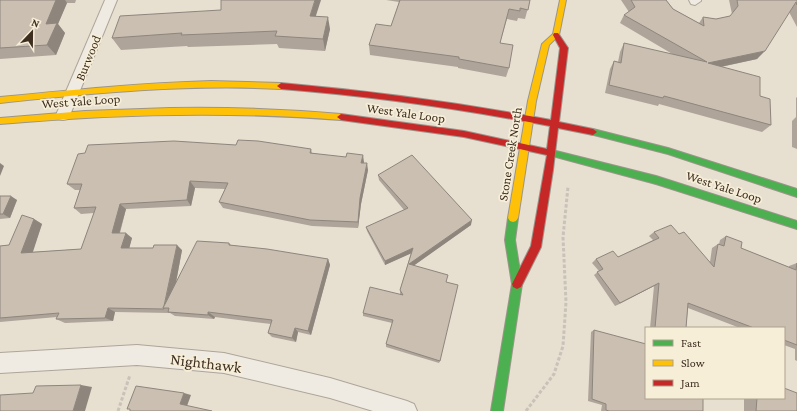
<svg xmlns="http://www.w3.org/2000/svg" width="797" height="411" viewBox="0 0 797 411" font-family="'Crimson Pro',serif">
<rect width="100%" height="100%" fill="#e7e0d1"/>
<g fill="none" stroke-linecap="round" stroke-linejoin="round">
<defs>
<g id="street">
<path d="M105,0H117L70,115L68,119L63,120L58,119L56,115Z"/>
<path d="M689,0H701V1L695,5L691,4Z"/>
<path d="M137,345L224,353L330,378L407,401L414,404L417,411H373L330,398L224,373L137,365L0,373V353Z"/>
</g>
<g id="fast">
<path d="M593,129L668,148L797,189V197L668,154L590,134L589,132Z"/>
<path d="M548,149L656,176L797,221V229L656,184L545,154L544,152L545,150Z"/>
<path d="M513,214L516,215L518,218L515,240L522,284L503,411H491L512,284L505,240L508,218L510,215Z"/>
</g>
<g id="slow">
<path d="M560,0H566L559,35L549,45L536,101L518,218L516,221L513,222L510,221L508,218L528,101L542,44L553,34Z"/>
<path d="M211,81L281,83L285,86L281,89C187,84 94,93 0,103V97C70,90 140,83 211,81Z"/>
<path d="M170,108C228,107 284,109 341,114L345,117L341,120C227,111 114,114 0,124V118L85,111Z"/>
</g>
<path id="jam" d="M554,33H558L568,48L559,122L593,129L597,132L593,135L558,128L553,170L541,247L521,287L517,289L513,287L512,284L531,246L547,155L464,137L341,120L337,117L341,114L464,131L547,149L550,126C461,109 372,96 281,89L277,86L281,83C372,91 462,103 551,120L560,48L553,35Z"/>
</defs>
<!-- street casing -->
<use href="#street" stroke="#ada599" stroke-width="2"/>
<!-- fast casing -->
<use href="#fast" stroke="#9c958a" stroke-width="2"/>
<!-- slow casing -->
<use href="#slow" stroke="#9c958a" stroke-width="2"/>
<!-- jam casing -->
<use href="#jam" stroke="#9c958a" stroke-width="2"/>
<!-- path -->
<g stroke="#c8c2b9" stroke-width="3" stroke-dasharray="3.5 2" stroke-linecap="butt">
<path d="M118,411L130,375"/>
<path d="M526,411L554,374L563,346L566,302L563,237L568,187"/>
</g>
<!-- street -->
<use href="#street" fill="#efebe3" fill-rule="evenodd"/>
<!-- fast -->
<use href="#fast" fill="#4caf50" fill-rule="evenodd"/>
<!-- slow -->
<use href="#slow" fill="#ffc107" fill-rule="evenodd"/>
<!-- jam -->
<use href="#jam" fill="#c62828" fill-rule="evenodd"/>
</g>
<!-- wall -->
<g fill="#afa499">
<path d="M0,0H76L75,3H67L58,24L65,33L56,55L0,59Z"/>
<path d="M386,0H530L525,19L518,18L517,21L507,19L500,43L509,68L506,77L458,68V67L370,55L369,45L391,26L399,2Z"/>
<path d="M621,0H666L673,9L699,23L703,17L716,19L730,16L732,14L729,0H797V27L789,12L757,59L721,67L760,96L771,125L762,132L659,104L658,106L605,93L610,69L614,61L618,62L620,52L624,43L674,55L620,23L624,15L629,12Z"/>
<path d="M316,17L330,29L325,51L279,48L277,44L188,47L187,46L121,50L112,38Z"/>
<path d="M797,97V149L792,147V121L796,117V98Z"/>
<path d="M236,145L311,149L312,153L364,162L363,163L368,170L361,204L358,228L312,226L223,208L219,202L225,189L195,188L191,206L126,209L120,233L132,238L129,248L182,250L176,283L229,243L231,245L328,259L330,265L311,335L298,332L296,342L272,337L268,333L271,324L215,317L214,319L175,316L170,313L115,312L113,321L65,323L56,319L57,317L0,322V246L9,245L34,219L42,224L32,252L81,249L94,213L81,214L74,208L80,190H75L67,184Z"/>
<path d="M378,175L471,225L413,266L446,282L440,361L439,363L386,347V344L392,323L363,316V313L400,295V290L411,253L385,265L367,231L366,227L404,210L379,180Z"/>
<path d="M0,196L17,200L10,218L0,219Z"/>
<path d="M654,232L679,234L710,262L712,248L718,244H719L720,240L726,236L741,248L789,267V266L797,263V361L795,360V349L784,345V328H740L688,308L686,328H650L654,286L615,306L594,275L599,271L592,263L596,259L618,257L653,240L649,236Z"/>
<path d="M594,330L703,411H601L602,405L588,401L591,332Z"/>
<path d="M744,398H784L797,411H744Z"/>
</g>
<!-- shaded-wall -->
<g fill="#8e867d">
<path d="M56,0H65L67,3L58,24L65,33L56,55L47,45L46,24Z"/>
<path d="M315,0H321L312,28L310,16Z"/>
<path d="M328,17L330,29L325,51L323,39Z"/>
<path d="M765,51L757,59L701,71L708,63Z"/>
<path d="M363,155L364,162L362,169L361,163Z"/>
<path d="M0,163L4,166L0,176Z"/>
<path d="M367,163L368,170L361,204L358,228V222L360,198Z"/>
<path d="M190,181L195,188L191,206L187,200Z"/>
<path d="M11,196L17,200L10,218L3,214Z"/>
<path d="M120,204L126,209L118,238L112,233Z"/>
<path d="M34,219L42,224L31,258L21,253Z"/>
<path d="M472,220L471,225L409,269V264Z"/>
<path d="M126,233L132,238L128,253L121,248Z"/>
<path d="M177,245L182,250L171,309L169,308H164Z"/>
<path d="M413,248L412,253L385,265V261Z"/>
<path d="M328,259L330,265L311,335L308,331Z"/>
<path d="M659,283L654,286L615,306L620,303Z"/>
<path d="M108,308L115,312L113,321L105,318Z"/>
<path d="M208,312L215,317L214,319L208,315Z"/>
<path d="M295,328L298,332L296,342L292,338Z"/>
<path d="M81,385L92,387L85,411H73Z"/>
<path d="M184,393L191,395L187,406L180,404Z"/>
</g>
<!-- building -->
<g fill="#cbbfb2" stroke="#8e867d">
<path d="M0,0H56L46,24L57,23L47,45L0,48Z"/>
<path d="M221,0H315L310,16L328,17L323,39L275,36L277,31L181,35L182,33L112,38L120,16L221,10Z"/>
<path d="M400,0H530L528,10L520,8V11L509,9L500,43L513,45L509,68L459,59V57L369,45L376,24L391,26Z"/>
<path d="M631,0H666L673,9L704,26L703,17L716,19L730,16L738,6L737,0H797V5L796,2L765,51L708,63L760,77V96L770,99L771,125L664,96L663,98L609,85L614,61L621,63L624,43L707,62L624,15L635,7Z"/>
<path d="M238,140L258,141L311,149L310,153L346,157L347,153L363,155L361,163H367L360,198L358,222L310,220L219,202L228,183L190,181L187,200L120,204L112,233H126L121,248H153L154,245H177L164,306L163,308H164V309L108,308L105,318L56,319L59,313L0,318V246L9,245L22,215L34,219L21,253L81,249L96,207L74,208L82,184H67L78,154L85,153L88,145L174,141L236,145Z"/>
<path d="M412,155L472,220L409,264L448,275L446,282L458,285L440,361L386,344L393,320L363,313L370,287L403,295L400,290L413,248L385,261L366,227L408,208L378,175Z"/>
<path d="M0,196H11L3,214H0Z"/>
<path d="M671,225L679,234L684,232L714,267L718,244L724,246L726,236L742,242L741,248L796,270L797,263V345L784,340V328H754L688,303L686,328H655L659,283L620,303L597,272L603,269L596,259L613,251L618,257L659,238L654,232Z"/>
<path d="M197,241L229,243V245L267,249L328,259L308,331L295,328L292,338L268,333L272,320L208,312V315L168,312L169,308H163Z"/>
<path d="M594,330L646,344V398H703V411H609L606,410V404L592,399Z"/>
<path d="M81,385L73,411H0V395L33,393L36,386Z"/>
<path d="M136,386L184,393L180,404L212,411H130V409H127Z"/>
<path d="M784,388L797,393V411H756L757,398H784Z"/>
</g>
<g text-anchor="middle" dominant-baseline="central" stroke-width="3.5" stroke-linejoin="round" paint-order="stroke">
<!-- street labels -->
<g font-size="13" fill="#3d2e20" stroke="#f7eed8">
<text transform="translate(88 58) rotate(-68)">Burwood</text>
<text transform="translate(81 101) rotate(-4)">West Yale Loop</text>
<text transform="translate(406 113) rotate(8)">West Yale Loop</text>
<text transform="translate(510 154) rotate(-81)">Stone Creek North</text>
<text transform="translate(724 187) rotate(18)">West Yale Loop</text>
</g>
<!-- near-street labels -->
<g font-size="16" fill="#3d2e20" stroke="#f7eed8">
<text transform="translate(206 363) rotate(7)">Nighthawk</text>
</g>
</g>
<!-- legend -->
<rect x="645" y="327" width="140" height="72" fill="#f7eed8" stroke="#ada18e"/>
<rect x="653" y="340" width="20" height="6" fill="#4caf50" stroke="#ada18e"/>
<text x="681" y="347" font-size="12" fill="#3d2e20">Fast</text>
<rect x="653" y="360" width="20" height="6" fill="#ffc107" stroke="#ada18e"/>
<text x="681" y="367" font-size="12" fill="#3d2e20">Slow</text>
<rect x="653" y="380" width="20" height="6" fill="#c62828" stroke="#ada18e"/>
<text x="681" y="387" font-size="12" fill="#3d2e20">Jam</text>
<!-- north arrow -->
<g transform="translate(32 32) rotate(22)" stroke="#f7eed8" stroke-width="3" paint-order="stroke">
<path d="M0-3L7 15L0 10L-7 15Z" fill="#3d2e20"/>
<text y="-6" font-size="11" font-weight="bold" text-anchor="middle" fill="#3d2e20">N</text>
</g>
</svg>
